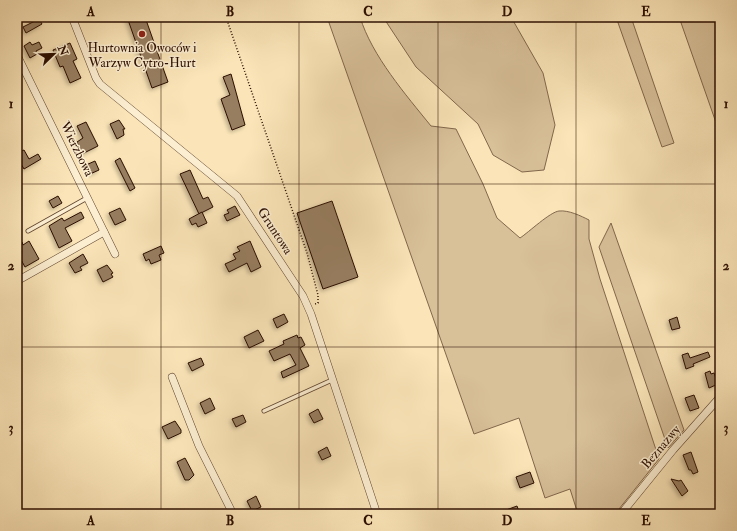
<svg xmlns="http://www.w3.org/2000/svg" width="737" height="531" viewBox="0 0 737 531" font-family="'IM FELL Double Pica',serif">
<defs>
<filter id="shadow"><feDropShadow dx="-2" dy="2" stdDeviation="2" flood-color="#0004"/></filter>
</defs>
<rect width="100%" height="100%" fill="#fbe5b8"/>
<filter id="stains"><feTurbulence type="fractalNoise" baseFrequency=".005" numOctaves="4"/><feColorMatrix values="0 0 0 0 .2 0 0 0 0 .09 0 0 0 0 .02 0 0 0 .5 -.17"/></filter>
<radialGradient id="worn" r=".72"><stop offset=".6" stop-color="#630" stop-opacity="0"/><stop offset="1" stop-color="#630" stop-opacity=".3"/></radialGradient>
<!-- green -->
<g fill="#d8c099" stroke="#82674c">
<path d="M327,17H360C372,56 406,95 431,126L456,129L483,184L497,218L520,238C529,232 550,212 559,211C569,210 581,216 589,220V239L600,279L659,459L615,514H578L570,489L545,498L519,418L474,434Z"/>
<path d="M383,17H511L543,73L555,125L544,170L522,172L493,155L478,124L416,67Z"/>
<path d="M616,17H631L674,143L662,147Z"/>
<path d="M679,17H717L720,25V134Z"/>
<path d="M611,223L684,430L668,448L599,247Z"/>
</g>
<!-- building -->
<g fill="#977e60" stroke="#2b0e00" filter="url(#shadow)">
<path d="M127,17H145L168,82L152,88Z"/>
<path d="M39,19L42,24L26,33L23,27Z"/>
<path d="M30,42L32,45L39,42L42,48L36,51L37,54L30,58L24,46Z"/>
<path d="M70,43L77,59L73,61L81,78L70,83L63,66L60,67L53,50Z"/>
<path d="M231,74L245,125L232,130L221,99L230,95L223,77Z"/>
<path d="M119,120L125,129H123L124,135L117,139L110,124Z"/>
<path d="M86,122L98,146L82,154L77,142L83,138L77,126Z"/>
<path d="M24,150L29,159L38,154L41,159L24,169L17,157V153Z"/>
<path d="M120,158L135,188L130,191L115,161Z"/>
<path d="M95,161L99,170L90,174L86,165Z"/>
<path d="M190,170L203,199L208,197L213,207L199,214L180,174Z"/>
<path d="M58,196L62,203L53,208L49,201Z"/>
<path d="M332,201L358,277L323,289L297,213Z"/>
<path d="M235,206L240,215L227,221L224,215L229,213L227,210Z"/>
<path d="M120,208L126,220L115,225L109,213Z"/>
<path d="M81,212L84,218L65,228L72,241L59,248L49,226L62,218L64,221Z"/>
<path d="M202,212L207,223L198,227L196,223L192,225L189,219Z"/>
<path d="M29,241L39,259L25,267L19,256L17,257V245L22,242L23,245Z"/>
<path d="M250,241L261,267L251,272L247,263L229,272L225,264L236,259L233,254L240,251L237,247Z"/>
<path d="M161,246L164,253L159,255L161,260L151,264L149,259L146,261L143,254Z"/>
<path d="M83,254L88,263L80,267L82,270L75,273L69,263Z"/>
<path d="M107,265L113,273L111,274L113,277L103,282L97,270Z"/>
<path d="M284,314L288,322L277,328L273,319Z"/>
<path d="M677,317L680,328L672,330L669,320Z"/>
<path d="M258,330L264,341L249,348L244,337Z"/>
<path d="M297,335L298,338L301,337L305,345L300,348L309,366L283,378L281,372L296,365L290,354L274,361L269,351L284,344L283,341Z"/>
<path d="M708,352L710,357L693,364L694,366L686,369L682,355L688,353L690,358Z"/>
<path d="M201,358L204,365L192,371L188,363Z"/>
<path d="M710,371L711,374L714,373L718,384L709,388L705,373Z"/>
<path d="M694,395L699,408L690,411L685,398Z"/>
<path d="M210,398L215,409L205,414L200,403Z"/>
<path d="M318,409L323,419L314,423L309,414Z"/>
<path d="M243,415L246,422L236,427L232,419Z"/>
<path d="M175,421L181,430V433L168,439L162,427Z"/>
<path d="M327,447L331,456L322,460L318,452Z"/>
<path d="M691,452L698,472L693,474L691,470H689L683,455Z"/>
<path d="M185,458L194,475L189,480H185L177,462Z"/>
<path d="M530,472L534,483L520,488L516,477Z"/>
<path d="M671,479L679,481L681,480L688,491L682,496Z"/>
<path d="M256,496L261,507L252,511L247,501Z"/>
<path d="M517,506L520,514H498V513Z"/>
</g>
<g fill="none" stroke-linecap="round" stroke-linejoin="round">
<defs>
<g id="lane">
<path d="M28,231L87,198"/>
<path d="M264,411L332,380"/>
</g>
<g id="street">
<path d="M72,17L96,78L100,84L237,196L303,296L311,314L377,514"/>
<path d="M17,55L115,254"/>
<path d="M17,281L104,232"/>
<path d="M172,377L199,446L233,514"/>
<path d="M621,514L673,450L720,397"/>
</g>
</defs>
<!-- lane casing -->
<use href="#lane" stroke="#5f442e" stroke-width="5"/>
<!-- street casing -->
<use href="#street" stroke="#5f442e" stroke-width="8"/>
<!-- path -->
<path stroke="#2b0e00" stroke-width="1.5" stroke-dasharray="1 2" stroke-linecap="butt" d="M226,17L307,253L318,295V303L315,304"/>
<!-- lane -->
<use href="#lane" stroke="#fceed1" stroke-width="3.5"/>
<!-- street -->
<use href="#street" stroke="#fceed1" stroke-width="7"/>
</g>
<!-- grid -->
<path fill="none" stroke="#2b0e00" stroke-width="1" stroke-opacity="0.55" d="M161,17V514M299,17V514M438,17V514M576,17V514M17,184H720M17,347H720"/>
<!-- markers -->
<circle fill="#8f2418" stroke="#fceed1" stroke-width="1.5" cx="142" cy="34" r="4"/>
<g text-anchor="middle" dominant-baseline="central" stroke-width="3" stroke-linejoin="round" paint-order="stroke">
<!-- poi labels -->
<g font-size="13" fill="#2b0e00" stroke="#fceed1">
<text x="142" y="48">Hurtownia Owoców i<tspan x="142" dy="15">Warzyw Cytro-Hurt</tspan></text>
</g>
<!-- street labels -->
<g font-size="13" fill="#2b0e00" stroke="#fceed1">
<text transform="translate(77 149) rotate(64)">Wierzbowa</text>
<text transform="translate(275 231) rotate(57)">Gruntowa</text>
<text transform="translate(661 447) rotate(-50)">Beznazwy</text>
</g>
</g>
<!-- margin -->
<rect width="737" height="531" fill="none" stroke="#fbe5b8" stroke-width="44"/>
<!-- north arrow -->
<g transform="translate(54 54) rotate(67)" stroke="#fceed1" stroke-width="3" paint-order="stroke">
<path d="M0-3L7 15L0 10L-7 15Z" fill="#2b0e00"/>
<text y="-6" font-size="11" font-weight="bold" text-anchor="middle" fill="#2b0e00">N</text>
</g>
<rect x="22" y="22" width="693" height="487" fill="none" stroke="#2b0e00" stroke-width="1.5"/>
<g font-size="13" text-anchor="middle" font-weight="bold" fill="#2b0e00">
<text x="91" y="16">A</text>
<text x="230" y="16">B</text>
<text x="368" y="16">C</text>
<text x="507" y="16">D</text>
<text x="646" y="16">E</text>
<text x="11" y="108">1</text>
<text x="726" y="108">1</text>
<text x="11" y="270">2</text>
<text x="726" y="270">2</text>
<text x="11" y="432">3</text>
<text x="726" y="432">3</text>
<text x="91" y="525">A</text>
<text x="230" y="525">B</text>
<text x="368" y="525">C</text>
<text x="507" y="525">D</text>
<text x="646" y="525">E</text>
</g>
<rect width="100%" height="100%" filter="url(#stains)"/>
<rect width="100%" height="100%" fill="url(#worn)"/>
</svg>
